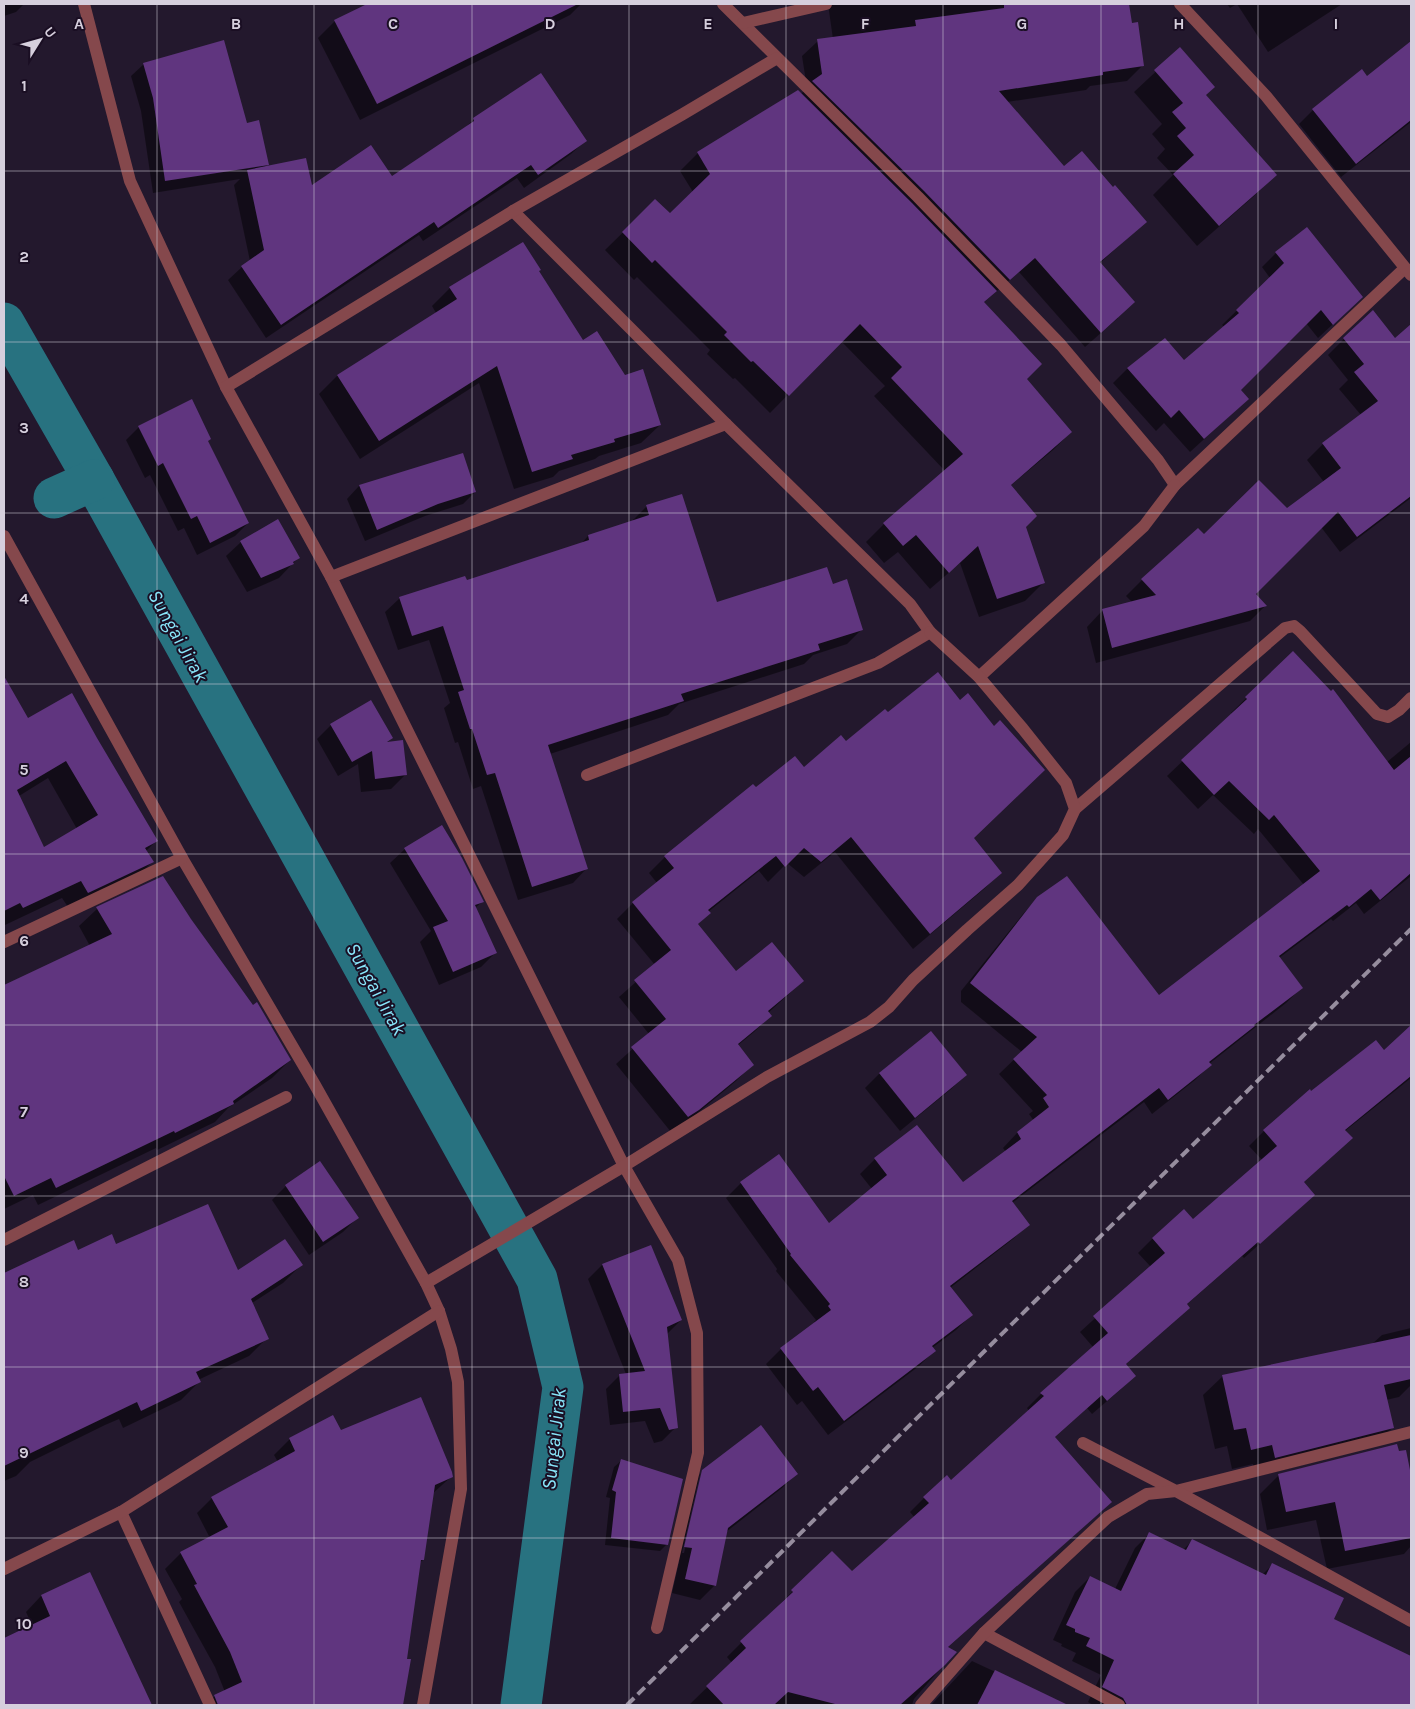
<svg xmlns="http://www.w3.org/2000/svg" width="1415" height="1709" viewBox="0 0 1415 1709" font-family="Karla,sans-serif">
<rect width="100%" height="100%" fill="#23182d"/>
<!-- shadow -->
<g fill="#0007" fill-rule="evenodd">
<path d="M4,4H24L16,12L4,16Z"/>
<path d="M369,4H394L401,18L423,4H581L570,15L360,120L318,38L335,21Z"/>
<path d="M828,4H1128L1131,24L1143,65L1127,81L1090,86L1086,90L1007,102L1064,167L1113,189L1145,222L1100,263L1118,318L1085,347L1019,272L983,303L1026,379L1071,432L1053,450L1010,486L1043,583L1025,601L979,617L960,563L930,589L898,552L884,563L866,542L884,524L945,471L874,396L885,386L841,341L770,413L735,378L733,379L707,354L710,350L637,277L634,280L605,250L655,201L670,215L693,192L680,171L698,153L801,94L807,88L802,56L818,41L833,39Z"/>
<path d="M1227,4H1342L1268,52L1237,4L1230,8Z"/>
<path d="M1411,42V122L1341,177L1299,124L1313,110L1367,77Z"/>
<path d="M1180,49L1205,96L1275,175L1254,196L1197,246L1153,195L1173,175L1157,158L1165,149L1152,134L1162,124L1134,92Z"/>
<path d="M144,64L246,124L268,164L264,168L311,188L391,177L465,128L474,119L585,141L571,154L524,188L517,178L423,241L419,235L266,338L228,280L242,267L250,261L234,185L240,179L153,193L141,111L131,76Z"/>
<path d="M1276,253L1347,311L1318,338L1306,323L1239,390L1248,399L1190,452L1164,423L1156,431L1113,383L1127,369L1165,339L1184,362L1225,327L1222,325L1270,278L1262,267Z"/>
<path d="M538,271L583,342L660,425L641,443L599,456L595,459L559,471L553,477L514,489L479,383L360,459L319,394L337,376L436,313L432,306L450,288Z"/>
<path d="M1411,326V498L1340,552L1321,527L1255,594L1265,606L1250,621L1096,663L1087,627L1102,611L1133,603L1126,596L1142,580L1204,536L1287,510L1324,482L1307,460L1323,444L1361,415L1339,389L1348,380L1328,355L1344,339L1395,340Z"/>
<path d="M139,427L207,442L248,523L235,536L197,555L184,528L178,531L150,475L145,478L126,440Z"/>
<path d="M463,455L475,492L463,504L425,516L365,541L347,499L359,486Z"/>
<path d="M647,506L716,604L832,585L862,629L847,644L813,655L804,664L679,704L668,715L550,754L587,868L573,883L518,900L481,786L473,789L458,742L455,743L444,708L450,703L429,640L398,650L385,612L400,598L466,582L580,545L588,536L633,522V520Z"/>
<path d="M241,542L298,558L279,578L247,592L226,556Z"/>
<path d="M1292,653L1387,762L1411,742V876L1364,914L1356,903L1333,921L1331,919L1279,958L1301,988L1286,1003L1209,1064L1210,1065L1195,1080L1152,1114L1144,1102L1012,1203L1028,1224L1013,1239L950,1288L971,1315L956,1330L932,1348L934,1351L919,1366L828,1435L802,1401L797,1405L766,1364L781,1349L815,1324L814,1322L816,1320L776,1271L777,1269L726,1198L741,1183L828,1225L872,1189L860,1174L875,1159L963,1184L1006,1152L1003,1148L1017,1133L1034,1121L1029,1114L1033,1111L999,1074L1022,1052L961,1002V991L1023,914L1038,898L1159,997L1304,885L1258,829L1254,834L1213,795L1198,809L1167,776L1232,714L1231,713Z"/>
<path d="M4,678L28,720L157,840L145,852L152,862L134,880L70,910L62,898L5,925ZM48,778L77,829L44,848L19,796Z"/>
<path d="M331,725L392,738L387,743L405,775L391,789L361,792L358,764L338,776L317,739Z"/>
<path d="M803,768L972,838L1000,873L984,889L913,949L835,852L804,877L787,863L768,882L759,871L708,912L709,913L697,925L736,973L803,981L768,1013L770,1016L754,1032L737,1046L752,1065L736,1081L682,1126L671,1132L616,1064L649,1034L619,997L655,965L617,919L633,903L657,883L649,873L665,857L756,789Z"/>
<path d="M441,827L482,902L475,908L495,953L481,967L439,985L420,942L431,931L390,863L405,849Z"/>
<path d="M162,878L290,1060L272,1078L228,1108L215,1122L157,1150L156,1148L38,1205L33,1195L4,1209V986L90,946L79,926L97,909Z"/>
<path d="M1411,1026V1078L1345,1131L1351,1138L1303,1183L1299,1209L1244,1258L1242,1256L1186,1305L1189,1308L1174,1322L1125,1365L1134,1376L1120,1390L1092,1414L1087,1408L1054,1438L1095,1516L947,1648L955,1652L914,1699L912,1705H689L732,1663L727,1657L832,1552L852,1573L915,1518L910,1512L924,1498L951,1481L1029,1411L1027,1408L1041,1394L1093,1347L1080,1332L1151,1267L1138,1253L1153,1238L1193,1221L1262,1160L1249,1146L1264,1131L1311,1093L1384,1051Z"/>
<path d="M931,1032L966,1075L951,1089L900,1131L865,1088L879,1074Z"/>
<path d="M286,1186L357,1218L343,1232L309,1255L272,1200Z"/>
<path d="M115,1246L237,1272L301,1265L283,1283L252,1303L267,1338L249,1356L198,1380L199,1382L181,1400L123,1428L119,1419L105,1425L30,1462L16,1476L4,1481V1287L77,1252Z"/>
<path d="M651,1246L681,1320L666,1335L676,1427L662,1441L654,1443L645,1421L610,1425L606,1389L620,1375L626,1374L588,1279L602,1265Z"/>
<path d="M1411,1328V1385L1399,1397L1386,1400L1392,1428L1373,1447L1255,1477L1253,1464L1232,1469L1227,1446L1215,1449L1203,1395L1223,1376L1372,1344L1382,1335Z"/>
<path d="M340,1432L451,1477L432,1494L423,1560L419,1563L405,1660H409L402,1705H206L215,1696L225,1692L215,1667L179,1602L182,1599L165,1569L181,1553L210,1538L197,1513L212,1498L278,1462L274,1455L290,1439Z"/>
<path d="M1405,1452L1411,1481V1546L1404,1554L1327,1569L1316,1520L1267,1530L1260,1494L1279,1475Z"/>
<path d="M621,1461L667,1544L660,1551L605,1545L610,1498L606,1497L614,1467Z"/>
<path d="M703,1471L796,1474L782,1488L726,1532L715,1585L700,1600L672,1593L679,1562L689,1486L700,1474L682,1553H684Z"/>
<path d="M1150,1533L1183,1550L1192,1541L1262,1575L1272,1565L1332,1620L1411,1661V1705H1093L1088,1702L1101,1675L1072,1661L1076,1653L1061,1646L1062,1644L1053,1640L1075,1592L1090,1577L1115,1589L1135,1548Z"/>
<path d="M90,1574L151,1705H4V1638L32,1625L26,1612L41,1596Z"/>
<path d="M972,1661L1066,1705H931Z"/>
</g>
<g fill="none" stroke-linecap="round" stroke-linejoin="round">
<!-- canal -->
<g stroke="#287280" stroke-width="41">
<path d="M4,323L94,480L537,1279L563,1387L521,1705"/>
<path d="M54,498L94,480"/>
</g>
</g>
<!-- building -->
<g fill="#60357f" fill-rule="evenodd">
<path d="M367,4H578L377,104L334,20Z"/>
<path d="M1004,4H1129L1132,23L1138,22L1144,66L1103,72V75L999,91L1064,166L1082,151L1113,187L1115,185L1147,222L1100,262L1135,302L1101,333L1035,258L1010,280L924,191L812,81L822,74L817,39L916,26L915,20L1004,8Z"/>
<path d="M224,40L247,123L259,120L269,165L165,181L153,98L143,63Z"/>
<path d="M1411,41V120L1356,164L1312,109L1362,69L1367,76Z"/>
<path d="M1180,47L1215,87L1206,95L1277,175L1219,226L1173,174L1194,155L1177,136L1186,128L1172,112L1183,103L1154,70Z"/>
<path d="M541,73L587,141L538,175L531,165L438,228L434,222L281,325L241,266L264,250L247,170L306,158L312,185L371,145L392,176L474,121L473,118Z"/>
<path d="M798,90L912,203L997,291L984,302L1042,364L1027,379L1072,432L1011,485L1037,516L1026,527L1045,583L997,599L978,546L949,573L916,535L903,546L883,523L963,454L891,378L902,367L860,324L789,396L753,361L751,362L724,335L727,332L655,260L652,263L622,232L655,199L670,213L710,174L697,152Z"/>
<path d="M1307,227L1363,297L1333,325L1321,310L1241,390L1249,399L1204,439L1179,410L1171,418L1127,368L1165,338L1184,360L1239,313L1236,310L1284,263L1275,252Z"/>
<path d="M523,242L541,270L539,271L583,340L597,331L625,375L643,369L661,425L614,439L615,442L571,455L573,459L532,472L497,366L379,441L337,375L457,299L449,287Z"/>
<path d="M1373,310L1395,338L1411,324V496L1357,537L1338,512L1256,594L1267,606L1112,648L1102,609L1156,595L1141,579L1198,528L1204,534L1259,480L1287,508L1341,468L1322,443L1378,401L1354,372L1364,364L1343,338Z"/>
<path d="M192,399L211,439L208,441L249,523L210,543L197,516L191,519L163,463L158,466L138,426Z"/>
<path d="M463,453L476,492L438,504L377,530L359,485Z"/>
<path d="M682,494L717,602L827,567L833,584L847,579L863,630L818,644L820,650L681,694L684,701L548,745L588,869L532,887L495,773L487,775L472,729H470L458,692L464,690L443,626L412,636L399,597L465,576L467,580L589,540L588,535L649,515L646,505Z"/>
<path d="M278,519L300,558L293,562L294,564L261,578L240,541Z"/>
<path d="M1293,651L1331,691L1333,689L1394,770L1411,756V873L1380,900L1371,889L1349,907L1347,905L1279,956L1303,988L1254,1025L1255,1026L1209,1062L1212,1065L1168,1100L1159,1088L1012,1201L1030,1225L950,1286L973,1315L932,1346L936,1351L844,1421L818,1387L813,1391L780,1348L831,1310L828,1306L830,1304L790,1255L791,1254L740,1182L779,1154L829,1223L887,1175L874,1158L917,1125L963,1182L1021,1139L1017,1132L1049,1107L1043,1098L1047,1095L1013,1059L1037,1037L970,983L1037,897L1067,876L1159,995L1320,871L1274,815L1269,820L1229,781L1214,795L1181,760L1247,699L1245,697Z"/>
<path d="M938,672L960,700L968,693L994,726L1000,720L1045,770L974,838L1002,873L930,934L851,837L821,862L804,848L785,867L776,856L708,910L711,913L698,924L736,971L772,942L804,981L768,1011L772,1016L738,1044L754,1065L699,1110L688,1117L631,1047L666,1019L634,980L671,950L632,902L674,868L664,856L753,784L756,787L795,756L804,767L841,735L846,741L885,709L888,712Z"/>
<path d="M4,676L28,718L72,693L97,738L158,841L145,848L154,862L88,893L81,881L23,908L20,903L4,911ZM66,761L98,815L44,847L17,790Z"/>
<path d="M371,700L393,738L387,742L403,740L407,775L375,779L372,751L352,762L330,724Z"/>
<path d="M442,825L462,858L484,902L475,905L497,953L453,972L433,927L448,921L404,848Z"/>
<path d="M163,876L191,919L253,1005L257,1002L291,1060L233,1101L234,1104L175,1133L174,1131L56,1188L51,1178L14,1196L4,1176V985L112,934L96,907Z"/>
<path d="M1411,1025V1076L1345,1130L1353,1138L1304,1182L1315,1195L1260,1244L1258,1242L1187,1304L1190,1308L1126,1364L1136,1376L1107,1401L1102,1395L1055,1437L1112,1502L948,1647L957,1652L945,1665L900,1705H839L788,1692L774,1705H724L706,1686L746,1648L740,1641L793,1592L791,1590L832,1551L852,1571L929,1503L923,1497L947,1475L951,1480L1044,1396L1040,1393L1108,1333L1093,1316L1165,1253L1152,1238L1184,1209L1193,1219L1277,1146L1263,1130L1310,1089L1311,1091L1376,1040L1384,1050Z"/>
<path d="M931,1031L967,1075L915,1118L879,1073Z"/>
<path d="M320,1161L359,1218L323,1242L285,1185Z"/>
<path d="M208,1204L238,1270L285,1239L303,1265L251,1299L269,1339L196,1372L201,1382L141,1411L137,1402L4,1466V1273L74,1240L78,1250L112,1234L116,1244Z"/>
<path d="M651,1245L682,1320L667,1327L678,1428L669,1430L660,1408L623,1412L619,1374L645,1371L602,1264Z"/>
<path d="M1411,1335V1379L1384,1385L1394,1428L1275,1458L1272,1445L1251,1450L1246,1428L1234,1430L1222,1375Z"/>
<path d="M421,1397L452,1472L453,1477L435,1485L424,1560H421L407,1659H411L403,1705H218L214,1695L242,1682L230,1652L194,1585L197,1584L180,1552L228,1527L211,1497L295,1451L289,1438L333,1415L341,1430Z"/>
<path d="M761,1425L798,1474L728,1528L716,1586L685,1579L692,1548L684,1547L702,1470Z"/>
<path d="M1397,1444L1399,1451L1406,1450L1411,1475V1538L1345,1551L1335,1502L1286,1512L1278,1474Z"/>
<path d="M621,1459L683,1479L668,1545L611,1538L616,1492L612,1490Z"/>
<path d="M1149,1532L1186,1550L1192,1539L1266,1575L1272,1563L1344,1598L1334,1619L1411,1656V1705H1127L1123,1698L1102,1687L1114,1660L1086,1646L1090,1638L1075,1632V1629L1066,1625L1090,1576L1121,1591Z"/>
<path d="M90,1572L152,1705H4V1638L50,1616L41,1595Z"/>
<path d="M995,1670L1068,1705H977Z"/>
</g>
<g fill="none" stroke-linecap="round" stroke-linejoin="round">
<!-- minor -->
<g stroke="#85484c" stroke-width="12">
<path d="M84,4L130,181L226,387L331,577L624,1166L678,1260L697,1333L698,1453L657,1628"/>
<path d="M723,4L918,197L1061,345L1158,460L1175,485L1405,268"/>
<path d="M1180,4L1266,96L1411,275"/>
<path d="M743,23L826,4"/>
<path d="M513,211L726,424L910,604L930,632L878,663L587,775"/>
<path d="M226,387L513,211L683,114L777,58"/>
<path d="M4,536L182,858L315,1085L426,1283L439,1311L451,1349L458,1382L461,1489L423,1705"/>
<path d="M331,577L726,424"/>
<path d="M979,677L1144,526L1175,485"/>
<path d="M1075,809L1285,628L1294,626L1300,631L1377,714L1388,717L1399,710L1411,698"/>
<path d="M4,942L182,858"/>
<path d="M4,1240L286,1097"/>
<path d="M426,1283L624,1166L767,1077L870,1022L889,1007L913,980L967,930L1018,885L1063,835L1075,809L1066,783L1023,729L979,677L930,632"/>
<path d="M1083,1443L1176,1491L1411,1432"/>
<path d="M121,1512L210,1705"/>
<path d="M4,1569L121,1512L439,1311"/>
<path d="M984,1633L1119,1705"/>
<path d="M921,1705L984,1633L1108,1517L1147,1494L1176,1491L1411,1621"/>
</g>
<!-- rail -->
<path stroke="#968d9e" stroke-width="4" stroke-dasharray="10 5" stroke-linecap="butt" d="M627,1705L1411,929"/>
</g>
<!-- grid -->
<path fill="none" stroke="#d6cfdd" stroke-width="1" stroke-opacity="0.55" d="M157,4V1705M314,4V1705M472,4V1705M629,4V1705M786,4V1705M943,4V1705M1101,4V1705M1258,4V1705M4,171H1411M4,342H1411M4,513H1411M4,684H1411M4,854H1411M4,1025H1411M4,1196H1411M4,1367H1411M4,1538H1411"/>
<g text-anchor="middle" dominant-baseline="central" stroke-width="4" stroke-linejoin="round" paint-order="stroke">
<!-- water labels -->
<g font-size="20" font-style="italic" fill="#89e6fa" stroke="#1a0e23">
<text transform="translate(178 636) rotate(61)">Sungai Jirak</text>
<text transform="translate(376 989) rotate(61)">Sungai Jirak</text>
<text transform="translate(554 1439) rotate(-84)">Sungai Jirak</text>
</g>
</g>
<g font-size="16" text-anchor="middle" font-weight="bold" fill="#d6cfdd" stroke="#1a0e23" stroke-width="4" stroke-linejoin="round" paint-order="stroke">
<text x="79" y="29">A</text>
<text x="236" y="29">B</text>
<text x="393" y="29">C</text>
<text x="550" y="29">D</text>
<text x="708" y="29">E</text>
<text x="865" y="29">F</text>
<text x="1022" y="29">G</text>
<text x="1179" y="29">H</text>
<text x="1336" y="29">I</text>
<text x="24" y="91">1</text>
<text x="24" y="262">2</text>
<text x="24" y="433">3</text>
<text x="24" y="604">4</text>
<text x="24" y="775">5</text>
<text x="24" y="946">6</text>
<text x="24" y="1117">7</text>
<text x="24" y="1287">8</text>
<text x="24" y="1458">9</text>
<text x="24" y="1629">10</text>
</g>
<!-- border -->
<rect width="1415" height="1709" fill="none" stroke="#d6cfdd" stroke-width="10"/>
<!-- north arrow -->
<g transform="translate(40 40) rotate(53)" stroke="#1a0e23" stroke-width="4" paint-order="stroke">
<path d="M0-4L9 19L0 12L-9 19Z" fill="#d6cfdd"/>
<text y="-8" font-size="14" font-weight="bold" text-anchor="middle" fill="#d6cfdd">U</text>
</g>
</svg>
